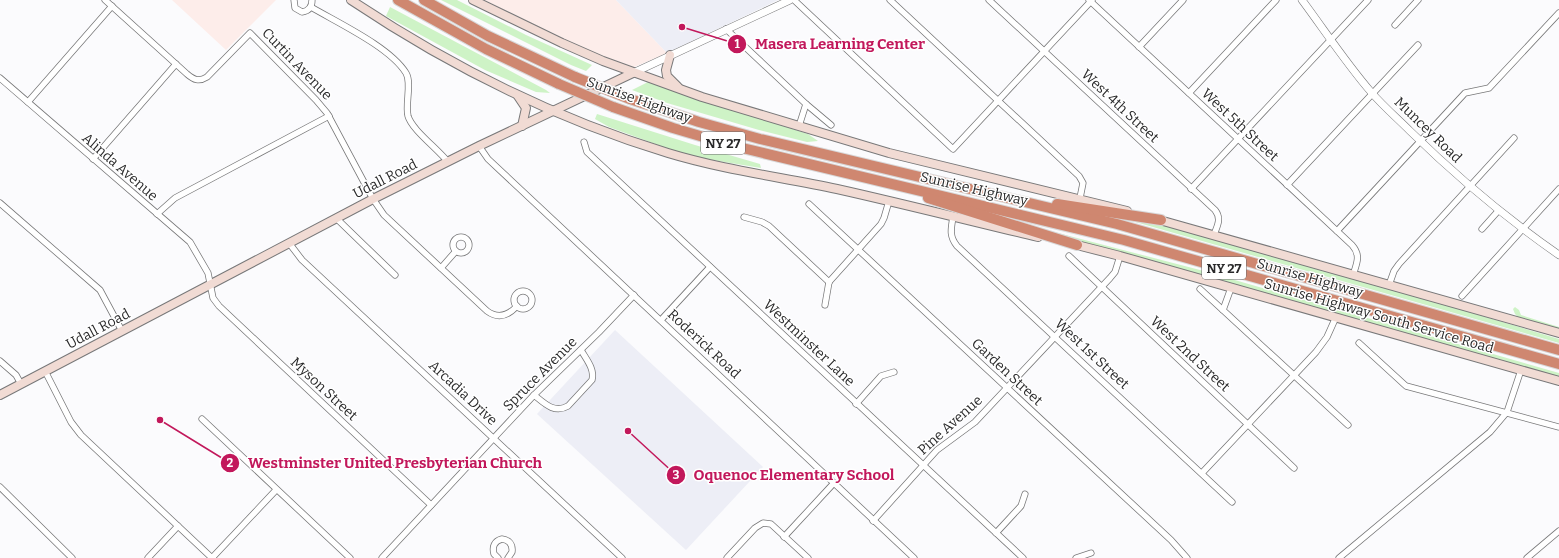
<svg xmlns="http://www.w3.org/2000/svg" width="1559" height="558" viewBox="0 0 1559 558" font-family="Bitter,serif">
<rect width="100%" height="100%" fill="#fbfbfd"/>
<!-- commercial -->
<g fill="#fdedea">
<path d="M172,0H276L226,50Z"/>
<path d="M474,0H616L667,53L625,71Z"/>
</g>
<!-- built -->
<g fill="#edeef6">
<path d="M616,0H778L667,53Z"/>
<path d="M615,330L763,467L686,550L537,414Z"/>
</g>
<!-- green -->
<g fill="#cef3c6">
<path d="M441,0H457L526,35L592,65L586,71L571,65Z"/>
<path d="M390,7L546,90L550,93L536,92L485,70L386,16Z"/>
<path d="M648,82L808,134L818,141L807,142L759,130L667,103L632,90Z"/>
<path d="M597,114L695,145L760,164L761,168L688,156L609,127L595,119Z"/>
<path d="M1125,219L1167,226L1449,306L1559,339V343Z"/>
<path d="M1031,226L1200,270L1559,373V377L1054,237Z"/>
<path d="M1515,307L1519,310L1521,315L1559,327V329L1518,317L1515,314L1513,309Z"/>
</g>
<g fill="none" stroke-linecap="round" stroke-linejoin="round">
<defs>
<g id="minor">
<path d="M105,0L187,74C194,80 199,82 207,77L250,33L316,100L327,113L373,199L384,215L487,311C498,319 508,316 517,306"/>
<path d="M294,0L295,8L302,12C309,11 312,7 312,0"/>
<path d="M794,0L953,149L1092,0"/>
<path d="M890,0L1079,176L1083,183L1080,198"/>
<path d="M989,0L1215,210C1222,219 1217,226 1214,235"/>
<path d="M1089,0L1352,245C1361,255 1357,263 1353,275"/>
<path d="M311,7C338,23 390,47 406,73C412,83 405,104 408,116C412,130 438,149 448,162"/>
<path d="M1395,25L1418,0"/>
<path d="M726,29L806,104L831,125"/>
<path d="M1139,47L1183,0"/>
<path d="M0,78L190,242L208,273L213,298L219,306L431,505"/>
<path d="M1189,93L1276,0"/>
<path d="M28,102L112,6"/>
<path d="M799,126L806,104"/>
<path d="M584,142L587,152L1023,558"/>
<path d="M479,146L488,159L914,558"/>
<path d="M93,159L176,64"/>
<path d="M1287,185L1418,45"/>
<path d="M1191,189L1368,0"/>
<path d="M0,203L100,290L122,331"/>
<path d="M809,204L1171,540L1187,558"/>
<path d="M157,214L175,198L329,116"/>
<path d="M744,217L762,222L769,226L829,282"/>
<path d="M953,217C951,229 949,236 957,246L1232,502"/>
<path d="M336,218L395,275"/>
<path d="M1482,229L1499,210"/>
<path d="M1337,231L1465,93L1489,88L1559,13"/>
<circle cx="461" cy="245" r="8"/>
<path d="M289,243L302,260L622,558"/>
<path d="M1069,256L1294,468"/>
<path d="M441,268L456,251"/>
<path d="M829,282L881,224L884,218L889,201"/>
<path d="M1389,285L1394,271L1399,264L1514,138"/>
<path d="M1200,289L1348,425"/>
<circle cx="523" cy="300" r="9"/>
<path d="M1462,296L1559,189"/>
<path d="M825,305L829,282"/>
<path d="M1223,310L1231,288"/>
<path d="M661,320L710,267"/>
<path d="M1359,343L1406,386L1559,427"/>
<path d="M0,361L16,375L21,384"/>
<path d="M45,371L71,422L81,435L212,558L276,490"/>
<path d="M534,395C544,403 554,414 568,406L592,380C595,369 586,359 581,350"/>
<path d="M856,404L881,376L894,372"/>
<path d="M202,419L350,558"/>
<path d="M1202,473L1316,352L1327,337L1336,317"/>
<path d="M0,487L72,558"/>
<path d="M873,521L937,450L975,422L1110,278L1115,272L1120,256"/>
<path d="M996,533L1021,506L1025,494"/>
<path d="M784,537L833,484"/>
<path d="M148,558L178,526"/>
<path d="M382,558L534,395L599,332L634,295"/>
<path d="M498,558L494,554C492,547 494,541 502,539C509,540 513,544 512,552L508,558"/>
<path d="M727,558L755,528L763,523L771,524L808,558"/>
<path d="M1076,558L1091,553"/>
<path d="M1339,558L1490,432L1507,412L1521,370"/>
<path d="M1527,558L1559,531"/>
</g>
<g id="tertiary">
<path d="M1302,0C1325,31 1346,63 1371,92C1383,106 1397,118 1410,131C1456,176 1506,218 1559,255"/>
<path d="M633,73L790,0"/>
</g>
<g id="secondary">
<path d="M351,0C448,65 556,119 668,153C724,170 781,177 837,189C904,204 971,221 1038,237"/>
<path d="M473,0L562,43L603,61L702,97L889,153L1127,211"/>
<path d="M670,55L666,70L667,76L678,87"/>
<path d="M518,96L526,108L522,126"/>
<path d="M1156,219L1559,333"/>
<path d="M1073,244L1120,256L1559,381"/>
<path d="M0,395L373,199L479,146L633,73"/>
</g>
<g id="motorway">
<path d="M398,0L486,49L559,84"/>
<path d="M424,0L488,36L575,77"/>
<path d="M630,99L699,122L760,139L1117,224L1559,350"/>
<path d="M613,107L673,128L734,146L1124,240L1559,364"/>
<path d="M928,198L1077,245"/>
<path d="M1057,204L1161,220"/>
</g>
</defs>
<!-- minor casing -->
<use href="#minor" stroke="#787879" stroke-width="7"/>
<!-- tertiary casing -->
<use href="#tertiary" stroke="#787879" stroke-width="8"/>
<!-- secondary casing -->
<use href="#secondary" stroke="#787879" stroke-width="10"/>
<!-- motorway casing -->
<use href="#motorway" stroke="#d8d8d9" stroke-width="12"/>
<!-- minor -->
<use href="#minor" stroke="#fff" stroke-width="5.5"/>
<!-- tertiary -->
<use href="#tertiary" stroke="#fff" stroke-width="7"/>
<!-- secondary -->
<use href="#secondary" stroke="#f1dbd4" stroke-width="8"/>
<!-- motorway -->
<use href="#motorway" stroke="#cf8770" stroke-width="10"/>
<defs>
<g id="motorway-bridge">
<path d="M575,77L630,99"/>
<path d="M559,84L613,107"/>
</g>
</defs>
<!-- motorway-bridge casing -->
<use href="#motorway-bridge" stroke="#d8d8d9" stroke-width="12" stroke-linecap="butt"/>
<!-- motorway-bridge -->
<use href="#motorway-bridge" stroke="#cf8770" stroke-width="10"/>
</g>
<g text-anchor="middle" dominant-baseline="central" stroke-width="3" stroke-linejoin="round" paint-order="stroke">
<!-- shield labels -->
<g fill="#fff" stroke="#69696a" stroke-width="1">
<rect x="701" y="132" width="44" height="22" rx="3"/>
<rect x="1202" y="257" width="44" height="22" rx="3"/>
</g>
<g font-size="13" font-weight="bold" fill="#29292a">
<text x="723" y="143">NY 27</text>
<text x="1224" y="268">NY 27</text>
</g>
<!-- street labels -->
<g font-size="14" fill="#29292a" stroke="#fff">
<text transform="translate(297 64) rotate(46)">Curtin Avenue</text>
<text transform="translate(639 100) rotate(20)">Sunrise Highway</text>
<text transform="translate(1120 106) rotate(43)">West 4th Street</text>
<text transform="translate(1240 125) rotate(43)">West 5th Street</text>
<text transform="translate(1428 130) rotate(44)">Muncey Road</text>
<text transform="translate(120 167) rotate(41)">Alinda Avenue</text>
<text transform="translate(385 179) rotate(-27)">Udall Road</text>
<text transform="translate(974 189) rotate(13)">Sunrise Highway</text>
<text transform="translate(1310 278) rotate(16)">Sunrise Highway</text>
<text transform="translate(1379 316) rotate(16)">Sunrise Highway South Service Road</text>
<text transform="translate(98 329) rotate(-28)">Udall Road</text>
<text transform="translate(809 343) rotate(43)">Westminster Lane</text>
<text transform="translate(704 344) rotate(43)">Roderick Road</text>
<text transform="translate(1092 354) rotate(43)">West 1st Street</text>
<text transform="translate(1190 354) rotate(43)">West 2nd Street</text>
<text transform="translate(1007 372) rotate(43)">Garden Street</text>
<text transform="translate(540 374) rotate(-45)">Spruce Avenue</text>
<text transform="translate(324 389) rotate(43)">Myson Street</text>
<text transform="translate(463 393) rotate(43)">Arcadia Drive</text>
<text transform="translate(950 425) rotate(-42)">Pine Avenue</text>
</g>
</g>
<!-- callouts -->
<path fill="none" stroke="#c2185b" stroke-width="1.5" d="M682 27L737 44M160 420L230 463M628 431L676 475"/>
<g fill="#c2185b" stroke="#fff" stroke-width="1.5">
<circle cx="682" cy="27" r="4"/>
<circle cx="160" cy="420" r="4"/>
<circle cx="628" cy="431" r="4"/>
<circle cx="737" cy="44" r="10"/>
<circle cx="230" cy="463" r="10"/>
<circle cx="676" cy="475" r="10"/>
</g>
<g font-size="12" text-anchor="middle" font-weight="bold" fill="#fff">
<text x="737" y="48">1</text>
<text x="230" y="467">2</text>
<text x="676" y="479">3</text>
</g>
<g font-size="15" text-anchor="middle" font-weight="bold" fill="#c2185b" stroke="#fff" stroke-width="3" stroke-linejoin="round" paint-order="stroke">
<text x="840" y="49">Masera Learning Center</text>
<text x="395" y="468">Westminster United Presbyterian Church</text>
<text x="794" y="480">Oquenoc Elementary School</text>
</g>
</svg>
